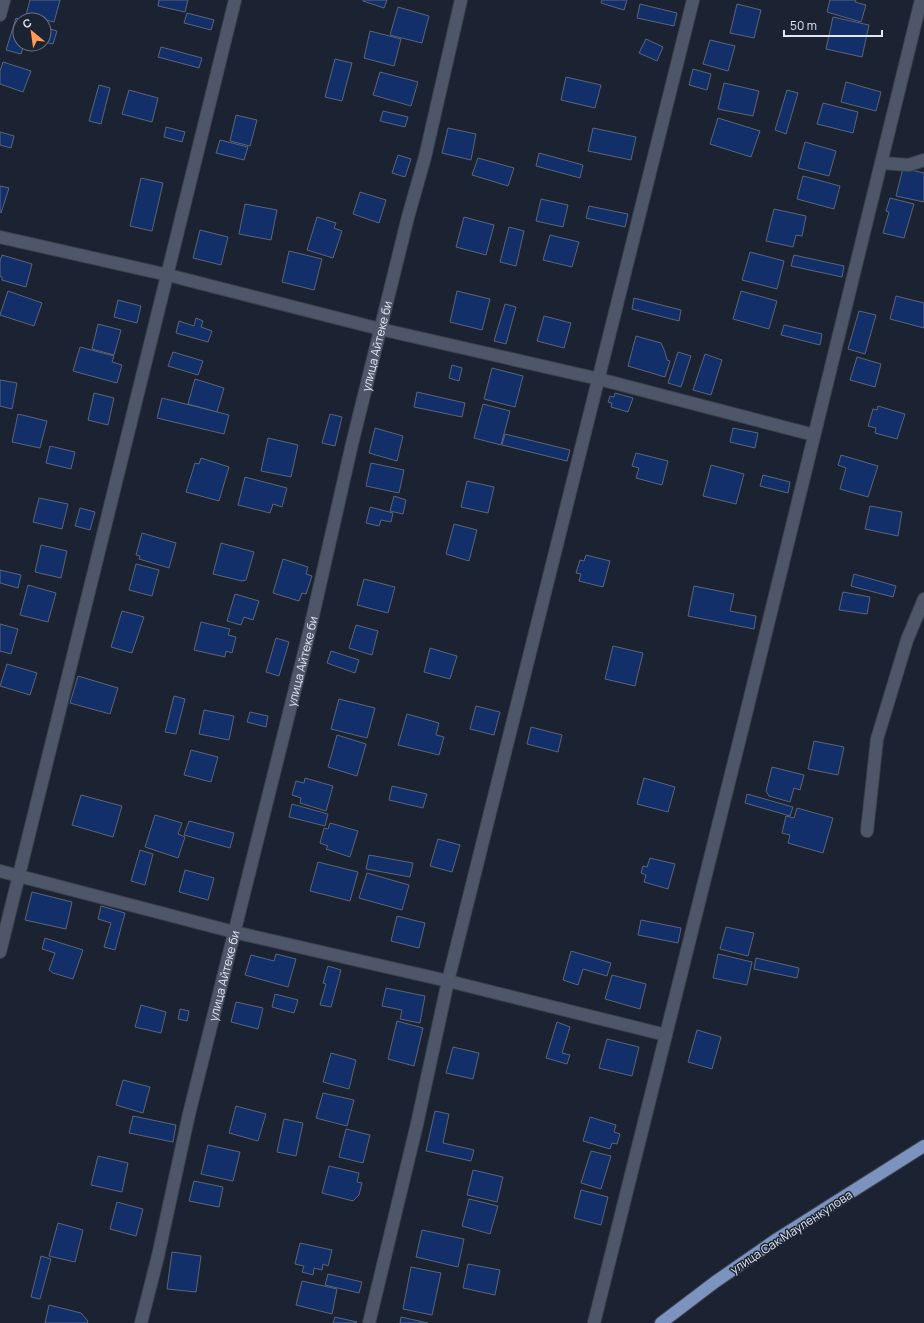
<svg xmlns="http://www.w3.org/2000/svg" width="924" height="1323" viewBox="0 0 924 1323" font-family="Manrope,sans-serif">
<rect width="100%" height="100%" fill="#1b2332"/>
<!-- building -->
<g fill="#132f6a" stroke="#5b6577">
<path d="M30,0H60L54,22L26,15Z"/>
<path d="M159,0H188L185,12L158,6Z"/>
<path d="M363,0H387L384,8L363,1Z"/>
<path d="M602,0H627L624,10L601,3Z"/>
<path d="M830,0H856L855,2L866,5L861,22L827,12Z"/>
<path d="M640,4L677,13L674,26L637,18Z"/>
<path d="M737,4L761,10L754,38L730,33Z"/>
<path d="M398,7L429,16L422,43L390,35Z"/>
<path d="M187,13L214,20L211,30L184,23Z"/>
<path d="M833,17L869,25L862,57L826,49Z"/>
<path d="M16,18L22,20H20V44H24L21,54L6,50Z"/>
<path d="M44,27L57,31L53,44L44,42Z"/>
<path d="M370,31L401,39L394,66L364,58Z"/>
<path d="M646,39L663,47L657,61L639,53Z"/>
<path d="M710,40L735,46L728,71L703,64Z"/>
<path d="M161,47L202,58L199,68L158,57Z"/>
<path d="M335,59L352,63L342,101L325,97Z"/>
<path d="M3,62L31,71L23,92L0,84V71Z"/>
<path d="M693,69L711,74L707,90L689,85Z"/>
<path d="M380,72L418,82L411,106L373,95Z"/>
<path d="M566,77L601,85L595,108L561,100Z"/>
<path d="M846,82L881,92L876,111L841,102Z"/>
<path d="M724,83L759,91L753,116L718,109Z"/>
<path d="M99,85L110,88L101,124L89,121Z"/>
<path d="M129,90L158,98L152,122L122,114Z"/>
<path d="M787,90L798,93L786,134L775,130Z"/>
<path d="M823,103L858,112L853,133L817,124Z"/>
<path d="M383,111L408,117L405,127L380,121Z"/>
<path d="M236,115L257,120L250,146L230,141Z"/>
<path d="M718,118L760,131L751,157L710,144Z"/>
<path d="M166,127L185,132L182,142L164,137Z"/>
<path d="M448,128L476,134L471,160L442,153Z"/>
<path d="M593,128L636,137L631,160L588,151Z"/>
<path d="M0,132L14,136L11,148L0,145Z"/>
<path d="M220,140L248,147L244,160L216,153Z"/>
<path d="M805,142L836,151L829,176L798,168Z"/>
<path d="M539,153L583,165L580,178L536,166Z"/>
<path d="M398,155L411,159L405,177L392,173Z"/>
<path d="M478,158L514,168L508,186L472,175Z"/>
<path d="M903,168L924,173V202L896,196Z"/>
<path d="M803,176L840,186L834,209L797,199Z"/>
<path d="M141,178L163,183L152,231L130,226Z"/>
<path d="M0,186L9,188L1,213L0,212Z"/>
<path d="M360,192L386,200L379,223L353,214Z"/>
<path d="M890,198L914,204L904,238L883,233L889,212L886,211Z"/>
<path d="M541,199L568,205L563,227L536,221Z"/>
<path d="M245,204L277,210L271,240L239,234Z"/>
<path d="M589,206L628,214L625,227L586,218Z"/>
<path d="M774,209L806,216L802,236L796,235L793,247L766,241Z"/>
<path d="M317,217L336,223L334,228L342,231L333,258L307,250Z"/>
<path d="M464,217L494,225L486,255L456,247Z"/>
<path d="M509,227L524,231L516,266L500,262Z"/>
<path d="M200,230L228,237L221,265L193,258Z"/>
<path d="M550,235L579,242L572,267L543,260Z"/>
<path d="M289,251L322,259L314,290L282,282Z"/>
<path d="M750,252L784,261L777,289L742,280Z"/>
<path d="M2,255L32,264L26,287L2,280V277L0,276V261Z"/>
<path d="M794,255L844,266L842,277L791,266Z"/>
<path d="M8,291L42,303L34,326L0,315Z"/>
<path d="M457,291L490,299L482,330L450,322Z"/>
<path d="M741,291L777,301L769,329L733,319Z"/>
<path d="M896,296L924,303V328L890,319Z"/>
<path d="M634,298L681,310L679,321L632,309Z"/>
<path d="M118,300L141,306L137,323L114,317Z"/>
<path d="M505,304L516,307L506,344L494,341Z"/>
<path d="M859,311L876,315L865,354L848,349Z"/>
<path d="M544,316L571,323L564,348L537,341Z"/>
<path d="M196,318L203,321L201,327L212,331L208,342L176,333L179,321L194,326Z"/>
<path d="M98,324L121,330L114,355L92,349Z"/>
<path d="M784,325L822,334L820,345L781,335Z"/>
<path d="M636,336L661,343L665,352L667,360L670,361L665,377L628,366Z"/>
<path d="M80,347L114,356L112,362L122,365L117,383L73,371Z"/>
<path d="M173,352L203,361L198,375L168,366Z"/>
<path d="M678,352L691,356L681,387L668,383Z"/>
<path d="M705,354L722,360L711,395L693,390Z"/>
<path d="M857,357L881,364L875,387L850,380Z"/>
<path d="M452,365L462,368L459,381L449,378Z"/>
<path d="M492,368L523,376L515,407L484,399Z"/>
<path d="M195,379L224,388L217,412L188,404Z"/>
<path d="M0,380L17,383L12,409L0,406Z"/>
<path d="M417,392L465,403L462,417L414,407Z"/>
<path d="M94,393L114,398L108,425L88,420Z"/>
<path d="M615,393L633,398L628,412L611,407L612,403L608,402L610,396L614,397Z"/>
<path d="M162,398L229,415L224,434L157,418Z"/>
<path d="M483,404L510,411L501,445L474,438Z"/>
<path d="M878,406L905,414L897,439L875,433L876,428L868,426L873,409L877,410Z"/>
<path d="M18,414L47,421L40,448L12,442Z"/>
<path d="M330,414L342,417L335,446L322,443Z"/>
<path d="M375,428L403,436L397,461L369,453Z"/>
<path d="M733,428L758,433L755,448L730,442Z"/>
<path d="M505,434L570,450L567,461L502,445Z"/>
<path d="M268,438L298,445L291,477L261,471Z"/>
<path d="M50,446L75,452L71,469L46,463Z"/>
<path d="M636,453L668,461L662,485L636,478L639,468L632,466Z"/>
<path d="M841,455L878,466L868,497L840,489L846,468L838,465Z"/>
<path d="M201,458L229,467L219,501L186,492L195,463L199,464Z"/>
<path d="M371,463L404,470L399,493L366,486Z"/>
<path d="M711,465L744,474L736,504L703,496Z"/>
<path d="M763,475L790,482L788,493L760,486Z"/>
<path d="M245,477L287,488L282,507L273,504L270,513L238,505Z"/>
<path d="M467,481L494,487L488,513L461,507Z"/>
<path d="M394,496L406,500L403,514L390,511Z"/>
<path d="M39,498L68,504L62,529L33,522Z"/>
<path d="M870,506L902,512L898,536L865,529Z"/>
<path d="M370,507L393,513L391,522L381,520L379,526L366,523Z"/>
<path d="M80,508L95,512L90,530L75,526Z"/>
<path d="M454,524L477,530L469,561L446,554Z"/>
<path d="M142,533L176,543L169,568L139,559L140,556L136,555Z"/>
<path d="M221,543L254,552L246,580L242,581L213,574Z"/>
<path d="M41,545L67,551L61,578L35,572Z"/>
<path d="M586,555L610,561L603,587L579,581L581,574L576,573L580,560L584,561Z"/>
<path d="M283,559L308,567L306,574L312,576L306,594L302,593L299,601L273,593Z"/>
<path d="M136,564L159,570L152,596L129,590Z"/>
<path d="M0,570L21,575L18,588L0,583Z"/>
<path d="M854,574L896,586L893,597L851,586Z"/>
<path d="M364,579L395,587L388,613L357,605Z"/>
<path d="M28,585L56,593L48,622L20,615Z"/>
<path d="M694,586L734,594L730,611L756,616L754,629L688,616Z"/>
<path d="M843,592L870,597L867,614L839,610Z"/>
<path d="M235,594L259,601L253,620L244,617L241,625L227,621Z"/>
<path d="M122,611L144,617L132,653L111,647Z"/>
<path d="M201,622L230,629L228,635L236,637L232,653L226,651L225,657L194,650Z"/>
<path d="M0,624L18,629L11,654L0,651Z"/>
<path d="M356,625L378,631L372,655L349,648Z"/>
<path d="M276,638L289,642L279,676L266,672Z"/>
<path d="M613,646L643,653L635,686L605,679Z"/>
<path d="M430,648L457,656L450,679L424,672Z"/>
<path d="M331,651L359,660L355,673L327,663Z"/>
<path d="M7,664L37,673L30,695L0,686Z"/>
<path d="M78,676L118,688L110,714L70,703Z"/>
<path d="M174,696L185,699L176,734L165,732Z"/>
<path d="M339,699L375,708L367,738L331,729Z"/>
<path d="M476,706L500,712L494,735L470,729Z"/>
<path d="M204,710L234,716L229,740L199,734Z"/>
<path d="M250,712L268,716L266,727L247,722Z"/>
<path d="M407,714L439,723L436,735L444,737L439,755L398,745Z"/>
<path d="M531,727L562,735L558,752L527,744Z"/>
<path d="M337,735L366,744L357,776L328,767Z"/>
<path d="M814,741L844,747L838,775L808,769Z"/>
<path d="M191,750L218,757L211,782L184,775Z"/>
<path d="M772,767L804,775L800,790L794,788L790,802L769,796L766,791Z"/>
<path d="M305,778L333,786L326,811L300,803L301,798L292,795L296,781L304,783Z"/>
<path d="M644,778L675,787L668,812L637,804Z"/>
<path d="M392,786L427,794L423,808L389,800Z"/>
<path d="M747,794L793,807L790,816L745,803Z"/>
<path d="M81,795L122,806L113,837L72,825Z"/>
<path d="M292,804L328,814L325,826L289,817Z"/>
<path d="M797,808L833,818L823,853L788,843L790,835L782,833L786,816L794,818Z"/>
<path d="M155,815L182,823L178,834L185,837L178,858L145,847Z"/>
<path d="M189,821L234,833L230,848L184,835Z"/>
<path d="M330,823L358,831L350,857L326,849L328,846L320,843L324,828L328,829Z"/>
<path d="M438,839L460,845L452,872L430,866Z"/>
<path d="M140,850L153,854L145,885L131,881Z"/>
<path d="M369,855L413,863L410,877L366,869Z"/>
<path d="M650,858L675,864L668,889L644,882L646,875L641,873L643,866L647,867Z"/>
<path d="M318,862L358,872L350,901L310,891Z"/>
<path d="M185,870L214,878L208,900L179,892Z"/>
<path d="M367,873L409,885L402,910L359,898Z"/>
<path d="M32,892L72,902L66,929L25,920Z"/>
<path d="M101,906L125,913L115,950L104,947L111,923L98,919Z"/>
<path d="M397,916L425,923L419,948L391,941Z"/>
<path d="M641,920L681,928L678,943L638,935Z"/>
<path d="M726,927L754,933L748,956L720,949Z"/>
<path d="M45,938L83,950L73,979L53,973L49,970L55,953L42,949Z"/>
<path d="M571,951L611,963L607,976L583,969L578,985L563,980Z"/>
<path d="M276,954L296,959L288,987L245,975L251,955L274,961Z"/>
<path d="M718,954L752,962L747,985L713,978Z"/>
<path d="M756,958L799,968L797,978L754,969Z"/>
<path d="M328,966L341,970L331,1007L320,1005L326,984L323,983Z"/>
<path d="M612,975L646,984L640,1009L605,999Z"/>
<path d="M386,988L425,996L420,1023L400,1019L402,1010L382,1006Z"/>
<path d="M275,994L298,1000L294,1013L272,1007Z"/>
<path d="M236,1002L263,1008L258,1029L231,1022Z"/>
<path d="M141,1005L166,1012L161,1033L135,1027Z"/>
<path d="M180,1009L189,1011L187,1021L178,1019Z"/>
<path d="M397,1021L423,1028L414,1066L388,1059Z"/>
<path d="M557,1022L570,1027L562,1053L570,1055L567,1064L546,1058Z"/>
<path d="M697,1030L721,1037L712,1069L688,1062Z"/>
<path d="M607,1039L639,1047L632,1076L599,1068Z"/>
<path d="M453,1047L479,1053L473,1079L446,1073Z"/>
<path d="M331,1053L356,1060L349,1089L323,1082Z"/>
<path d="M123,1080L150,1087L143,1113L116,1105Z"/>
<path d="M323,1093L354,1100L347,1126L316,1118Z"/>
<path d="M236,1106L266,1114L258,1141L229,1133Z"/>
<path d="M435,1111L449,1114L443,1143L474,1150L471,1161L426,1151Z"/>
<path d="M133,1116L176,1125L173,1142L129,1133Z"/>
<path d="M590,1117L616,1125L614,1132L620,1134L617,1144L612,1143L610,1149L583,1141Z"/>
<path d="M284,1119L303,1123L296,1156L277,1152Z"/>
<path d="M346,1129L370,1135L363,1163L339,1157Z"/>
<path d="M208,1145L240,1152L233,1181L201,1174Z"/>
<path d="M591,1151L611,1156L601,1189L581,1183Z"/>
<path d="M98,1156L128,1163L122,1192L91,1185Z"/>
<path d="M329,1166L359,1173L357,1182L362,1183L359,1195L353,1201L322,1193Z"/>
<path d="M473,1170L503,1177L497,1202L467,1195Z"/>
<path d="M194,1181L223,1187L219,1207L189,1201Z"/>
<path d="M581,1190L608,1197L601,1225L574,1218Z"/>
<path d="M469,1199L498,1206L490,1234L462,1226Z"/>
<path d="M117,1202L143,1209L136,1236L110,1229Z"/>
<path d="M58,1223L83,1230L75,1262L49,1256Z"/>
<path d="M422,1230L464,1239L458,1267L416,1257Z"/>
<path d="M300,1243L332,1250L328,1266L323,1264L322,1270L314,1268L313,1275L302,1272L304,1266L295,1264Z"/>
<path d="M172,1252L201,1256L196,1292L167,1289Z"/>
<path d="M41,1256L51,1259L40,1299L31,1297Z"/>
<path d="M468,1264L500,1270L495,1295L463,1288Z"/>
<path d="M411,1267L441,1273L432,1315L403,1309Z"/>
<path d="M328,1274L362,1282L359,1293L325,1285Z"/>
<path d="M302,1281L337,1289L332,1314L296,1305Z"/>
<path d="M49,1305L81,1313L88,1321L87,1323H45Z"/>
<path d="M335,1317L357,1322L356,1323H333Z"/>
<path d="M401,1317L428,1323H400Z"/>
</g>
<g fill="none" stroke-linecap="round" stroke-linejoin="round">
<defs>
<g id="minor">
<path d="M0,15L4,0"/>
<path d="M882,163L909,165L924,160"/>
<path d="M0,237L168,275L380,329L599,379L814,435"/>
<path d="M867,831L877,739L907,640L924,599"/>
<path d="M0,871L234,932L448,981L666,1035"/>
<path d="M0,952L235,0"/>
<path id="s1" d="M141,1323L158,1256L189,1114L309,633L352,444L408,217L425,157L461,0"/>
<path d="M369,1323L417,1124L448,981L693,0"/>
<path d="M594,1323L743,726L921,0"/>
</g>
<path id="major" d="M661,1323L715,1282L777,1239L924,1146"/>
</defs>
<!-- minor casing -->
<use href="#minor" stroke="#3b414d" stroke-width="14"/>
<!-- major casing -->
<use href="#major" stroke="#3b414d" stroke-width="14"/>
<!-- minor -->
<use href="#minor" stroke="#4e5769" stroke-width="12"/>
<!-- major -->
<use href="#major" stroke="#7c93bf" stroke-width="12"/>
</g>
<g text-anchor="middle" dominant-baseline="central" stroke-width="3" stroke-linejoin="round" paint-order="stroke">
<!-- street labels -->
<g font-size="12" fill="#e2e8f3" stroke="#1b2332">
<text stroke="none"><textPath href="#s1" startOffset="1005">улица Айтеке би</textPath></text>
<text stroke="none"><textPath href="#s1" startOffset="681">улица Айтеке би</textPath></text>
<text stroke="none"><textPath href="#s1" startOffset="357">улица Айтеке би</textPath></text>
<text transform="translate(791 1232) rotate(-33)">улица Сак Мауленкулова</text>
</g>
</g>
<!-- north arrow -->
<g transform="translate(32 32) rotate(331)"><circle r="19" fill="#1b2332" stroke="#6b727f"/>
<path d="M0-3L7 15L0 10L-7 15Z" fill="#fe9b59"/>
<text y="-6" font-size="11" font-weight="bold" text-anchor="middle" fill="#e2e8f3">С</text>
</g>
<!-- scale -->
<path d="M784 30v6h98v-6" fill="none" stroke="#e2e8f3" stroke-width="2"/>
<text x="790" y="30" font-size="12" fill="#e2e8f3" stroke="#1b2332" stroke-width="3" paint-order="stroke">50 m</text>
</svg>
